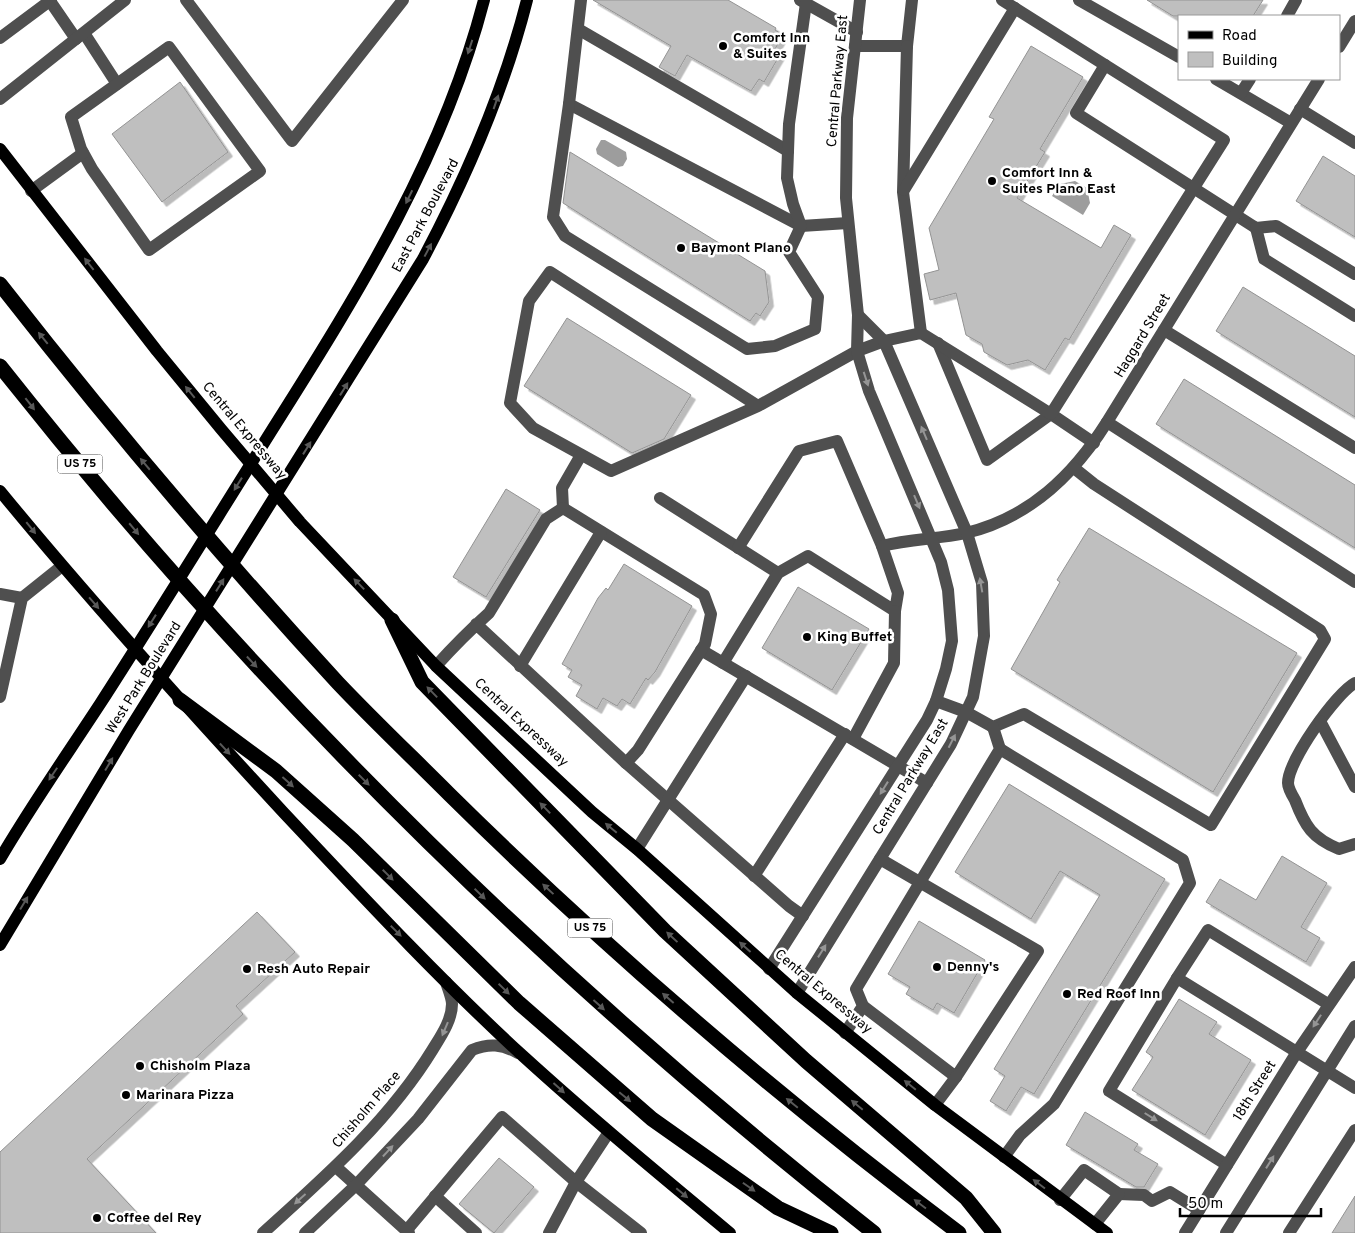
<svg xmlns="http://www.w3.org/2000/svg" width="1355" height="1233" viewBox="0 0 1355 1233" font-family="Overpass,sans-serif">
<defs>
<filter id="shadow"><feDropShadow dx="4.5" dy="4.5" stdDeviation="0" flood-color="#0004"/></filter>
</defs>
<rect width="100%" height="100%" fill="#fff"/>
<!-- water -->
<g fill="#9d9d9d">
<path d="M601,140H605L626,152L627,159L623,166L618,167L597,154L596,149Z"/>
<path d="M1075,181L1087,188L1090,203L1083,215L1052,196L1060,184Z"/>
</g>
<!-- building -->
<g fill="#bfbfbf" stroke="#939393" filter="url(#shadow)">
<path d="M593,0H728L776,28L775,30L783,35L775,49L781,53L764,82L759,79L751,91L687,55L675,76L659,67L671,46Z"/>
<path d="M1147,0H1263L1253,16H1173Z"/>
<path d="M1031,46L1083,77L1040,149L1045,152L1017,198L1101,248L1114,225L1131,235L1069,340L1065,338L1045,370L1028,360L1007,365L984,352L982,344L966,335L956,293L930,300L924,274L939,270L929,228L994,119L989,117Z"/>
<path d="M180,82L228,152L162,202L112,134Z"/>
<path d="M570,152L765,271L769,302L760,316L756,313L750,321L563,203Z"/>
<path d="M1323,156L1355,176V237L1296,201Z"/>
<path d="M1243,287L1355,356V417L1216,331Z"/>
<path d="M567,318L691,395L664,439L632,453L524,386Z"/>
<path d="M1184,379L1355,485V548L1156,424Z"/>
<path d="M506,489L540,510L486,597L453,577Z"/>
<path d="M1089,528L1297,653L1213,792L1011,669L1060,582L1057,580Z"/>
<path d="M624,564L692,606L655,672L648,680L646,678L630,704L622,699L617,706L603,698L597,709L576,696L582,685L568,677L572,670L562,664L598,598L606,588L608,590Z"/>
<path d="M798,587L869,629L832,690L762,648Z"/>
<path d="M1009,784L1165,879L1034,1094L1021,1087L1006,1111L990,1101L1005,1076L994,1069L1100,895L1060,871L1031,919L955,872Z"/>
<path d="M1282,856L1327,883L1301,927L1320,938L1306,962L1206,902L1220,879L1256,900Z"/>
<path d="M257,912L295,952L236,1006L243,1014L87,1159L156,1233H0V1152Z"/>
<path d="M919,921L985,960L954,1013L937,1003L933,1010L906,994L910,987L888,974Z"/>
<path d="M1179,999L1217,1022L1209,1034L1251,1060L1205,1135L1132,1090L1153,1057L1146,1052Z"/>
<path d="M1085,1112L1138,1144L1134,1150L1158,1164L1144,1187H1136L1066,1145Z"/>
<path d="M499,1158L534,1187L494,1233L459,1204Z"/>
<path d="M1355,1196V1233H1332Z"/>
</g>
<g fill="none" stroke-linecap="round" stroke-linejoin="round">
<!-- minor -->
<g stroke="#4f4f4f" stroke-width="12">
<path d="M186,0L292,141L403,0"/>
<path d="M581,0L569,104L801,226L848,223"/>
<path d="M800,0L857,32"/>
<path d="M1079,0L1179,57"/>
<path d="M50,1L76,39"/>
<path d="M1287,16L1296,0"/>
<path d="M578,29L788,151"/>
<path d="M84,33L117,84"/>
<path d="M0,38L51,0"/>
<path d="M855,46H907L912,0"/>
<path d="M907,46L903,192L921,333"/>
<path d="M169,47L260,171L149,250L92,169L81,149L71,117Z"/>
<path d="M1339,47L1355,21"/>
<path d="M1105,65L1076,113L1256,228L1276,226L1355,274"/>
<path d="M1216,79L1291,123"/>
<path d="M1241,93L1250,79"/>
<path d="M0,99L125,0"/>
<path d="M569,104L553,217L565,236L747,349L775,346L815,329L818,297L789,252L801,226L793,204L787,178L789,124L806,3"/>
<path d="M1300,109L1355,143"/>
<path d="M904,190L1015,8"/>
<path d="M31,191L83,153"/>
<path d="M1256,228L1264,259L1355,316"/>
<path d="M1164,330L1355,448"/>
<path d="M938,343L987,460L1051,414L1094,443"/>
<path d="M758,406L611,471L533,428L510,403L529,301L550,272L758,406L857,351L884,341L921,333L1051,414L1224,140L1002,0"/>
<path d="M1107,422L1355,582"/>
<path d="M660,498L778,573"/>
<path d="M563,508L562,488L581,455"/>
<path d="M738,548L799,451L837,441L882,546"/>
<path d="M0,594L22,598"/>
<path d="M701,650L927,783"/>
<path d="M723,663L778,573L808,556L895,611L898,593L882,546C910,539 938,539 966,533C1029,518 1073,476 1107,422L1319,79"/>
<path d="M436,666C453,647 470,630 489,613L546,519L563,508L704,595L711,614L705,644L638,750L626,763L476,624"/>
<path d="M520,666L601,532"/>
<path d="M1355,683C1336,693 1288,761 1288,783C1288,788 1292,795 1295,800C1305,826 1312,838 1339,849L1355,844"/>
<path d="M0,697L22,598L62,566"/>
<path d="M936,701L966,712L993,727L1024,714L1211,825L1325,639L1320,630L1094,484L1074,468"/>
<path d="M1320,721L1355,787"/>
<path d="M853,739L894,663L895,611"/>
<path d="M1000,749L1183,860L1190,883L1054,1104L1020,1135L1004,1157"/>
<path d="M626,763L789,906L803,916"/>
<path d="M637,849L746,676"/>
<path d="M754,876L845,734"/>
<path d="M769,969L927,720L936,701L946,669L952,641L948,590L941,562L869,391L857,351L858,315L846,198L847,118L860,0"/>
<path d="M1177,978L1109,1091L1227,1165"/>
<path d="M797,993L951,744L973,697L984,636L982,583L967,533L884,341L858,315"/>
<path d="M1328,1004L1208,930L1177,978L1355,1088"/>
<path d="M863,1006L956,1077L1038,951L880,859"/>
<path d="M845,1033L863,1006L856,989L1000,749L993,727"/>
<path d="M935,1105L956,1077"/>
<path d="M336,1167L409,1233"/>
<path d="M1119,1194L1144,1195L1152,1201L1170,1192L1199,1210"/>
<path d="M435,1196L476,1233"/>
<path d="M1060,1200L1084,1170L1119,1194L1095,1224"/>
<path d="M406,1231L502,1117L576,1182L641,1233"/>
<path d="M263,1233C325,1177 389,1121 433,1049C441,1036 452,1020 452,1004C452,998 448,989 446,982"/>
<path d="M305,1233L355,1186L418,1119L472,1050C489,1043 502,1044 518,1053"/>
<path d="M549,1233L576,1182L609,1132"/>
<path d="M1185,1233L1297,1052L1355,967"/>
<path d="M1226,1233L1355,1026"/>
<path d="M1289,1233L1355,1130"/>
</g>
<!-- major -->
<g stroke="#000" stroke-width="12">
<path d="M0,149L157,351L221,429L300,522L436,666L592,812L637,849L797,993L935,1105L1107,1233"/>
<path d="M0,491C91,602 187,708 284,813C362,896 439,979 523,1056C590,1117 660,1175 730,1233"/>
<path d="M0,859C31,806 66,756 100,704C160,611 218,516 277,422C361,289 444,154 484,0"/>
<path d="M0,945L129,730L423,259C467,176 504,91 527,0"/>
</g>
<!-- highway -->
<g stroke="#000" stroke-width="15">
<path d="M0,284C107,421 220,555 338,683C374,721 412,757 449,794C609,952 779,1098 959,1233"/>
<path d="M0,366C257,691 548,977 874,1233"/>
<path d="M392,620L422,682L665,931L806,1061L966,1198L994,1233"/>
<path d="M180,700L276,771L353,840L519,1003L652,1119L778,1208L831,1233"/>
</g>
</g>
<!-- one-way arrows -->
<defs><path id="oneway-solid" d="M-6-.8H1V-3.2L6.5 0L1 3.2V.8H-6Z" transform="scale(1.25)"/></defs>
<g fill="#595959">
<use href="#oneway-solid" transform="translate(470 47) rotate(108)"/>
<use href="#oneway-solid" transform="translate(496 102) rotate(-71)"/>
<use href="#oneway-solid" transform="translate(409 197) rotate(116)"/>
<use href="#oneway-solid" transform="translate(428 250) rotate(-62)"/>
<use href="#oneway-solid" transform="translate(89 264) rotate(-128)"/>
<use href="#oneway-solid" transform="translate(43 338) rotate(-129)"/>
<use href="#oneway-solid" transform="translate(344 389) rotate(-58)"/>
<use href="#oneway-solid" transform="translate(190 392) rotate(-129)"/>
<use href="#oneway-solid" transform="translate(30 404) rotate(52)"/>
<use href="#oneway-solid" transform="translate(307 448) rotate(-58)"/>
<use href="#oneway-solid" transform="translate(145 464) rotate(-130)"/>
<use href="#oneway-solid" transform="translate(238 484) rotate(122)"/>
<use href="#oneway-solid" transform="translate(31 528) rotate(51)"/>
<use href="#oneway-solid" transform="translate(134 529) rotate(50)"/>
<use href="#oneway-solid" transform="translate(359 584) rotate(-134)"/>
<use href="#oneway-solid" transform="translate(220 585) rotate(-58)"/>
<use href="#oneway-solid" transform="translate(94 603) rotate(49)"/>
<use href="#oneway-solid" transform="translate(152 621) rotate(122)"/>
<use href="#oneway-solid" transform="translate(252 662) rotate(47)"/>
<use href="#oneway-solid" transform="translate(432 692) rotate(-134)"/>
<use href="#oneway-solid" transform="translate(225 749) rotate(47)"/>
<use href="#oneway-solid" transform="translate(109 764) rotate(-59)"/>
<use href="#oneway-solid" transform="translate(53 774) rotate(124)"/>
<use href="#oneway-solid" transform="translate(364 780) rotate(45)"/>
<use href="#oneway-solid" transform="translate(288 782) rotate(42)"/>
<use href="#oneway-solid" transform="translate(545 808) rotate(-134)"/>
<use href="#oneway-solid" transform="translate(611 828) rotate(-140)"/>
<use href="#oneway-solid" transform="translate(388 875) rotate(45)"/>
<use href="#oneway-solid" transform="translate(548 889) rotate(-137)"/>
<use href="#oneway-solid" transform="translate(480 894) rotate(44)"/>
<use href="#oneway-solid" transform="translate(24 903) rotate(-59)"/>
<use href="#oneway-solid" transform="translate(396 931) rotate(45)"/>
<use href="#oneway-solid" transform="translate(672 937) rotate(-137)"/>
<use href="#oneway-solid" transform="translate(745 947) rotate(-138)"/>
<use href="#oneway-solid" transform="translate(504 989) rotate(44)"/>
<use href="#oneway-solid" transform="translate(668 998) rotate(-139)"/>
<use href="#oneway-solid" transform="translate(599 1005) rotate(42)"/>
<use href="#oneway-solid" transform="translate(910 1085) rotate(-141)"/>
<use href="#oneway-solid" transform="translate(559 1088) rotate(42)"/>
<use href="#oneway-solid" transform="translate(625 1097) rotate(40)"/>
<use href="#oneway-solid" transform="translate(792 1103) rotate(-141)"/>
<use href="#oneway-solid" transform="translate(857 1105) rotate(-140)"/>
<use href="#oneway-solid" transform="translate(1039 1184) rotate(-143)"/>
<use href="#oneway-solid" transform="translate(749 1187) rotate(35)"/>
<use href="#oneway-solid" transform="translate(682 1193) rotate(40)"/>
<use href="#oneway-solid" transform="translate(920 1204) rotate(-143)"/>
</g>
<g fill="#959595">
<use href="#oneway-solid" transform="translate(866 379) rotate(72)"/>
<use href="#oneway-solid" transform="translate(924 433) rotate(-113)"/>
<use href="#oneway-solid" transform="translate(917 502) rotate(67)"/>
<use href="#oneway-solid" transform="translate(981 585) rotate(-100)"/>
<use href="#oneway-solid" transform="translate(952 741) rotate(-63)"/>
<use href="#oneway-solid" transform="translate(884 788) rotate(122)"/>
<use href="#oneway-solid" transform="translate(822 951) rotate(-58)"/>
<use href="#oneway-solid" transform="translate(1317 1021) rotate(123)"/>
<use href="#oneway-solid" transform="translate(445 1029) rotate(113)"/>
<use href="#oneway-solid" transform="translate(1151 1117) rotate(32)"/>
<use href="#oneway-solid" transform="translate(388 1151) rotate(-47)"/>
<use href="#oneway-solid" transform="translate(1270 1162) rotate(-58)"/>
<use href="#oneway-solid" transform="translate(300 1199) rotate(138)"/>
</g>
<!-- markers -->
<g fill="#000" stroke="#fff" stroke-width="2">
<circle cx="723" cy="46" r="5"/>
<circle cx="992" cy="181" r="5"/>
<circle cx="681" cy="248" r="5"/>
<circle cx="807" cy="637" r="5"/>
<circle cx="937" cy="967" r="5"/>
<circle cx="247" cy="969" r="5"/>
<circle cx="1067" cy="994" r="5"/>
<circle cx="140" cy="1066" r="5"/>
<circle cx="126" cy="1095" r="5"/>
<circle cx="97" cy="1218" r="5"/>
</g>
<g text-anchor="middle" dominant-baseline="central" stroke-width="5" stroke-linejoin="round" paint-order="stroke">
<!-- shield labels -->
<g fill="#fff" stroke="#4c4c4c" stroke-width="1">
<rect x="57.5" y="454.5" width="45" height="19" rx="4"/>
<rect x="567.5" y="918.5" width="45" height="19" rx="4"/>
</g>
<g font-size="12" font-weight="bold" fill="#000">
<text x="80" y="464">US 75</text>
<text x="590" y="928">US 75</text>
</g>
<!-- poi labels -->
<g font-size="14" font-weight="bold" fill="#000" stroke="#fff" text-anchor="start">
<text x="733" y="38">Comfort Inn<tspan x="733" dy="16">&amp; Suites</tspan></text>
<text x="1002" y="173">Comfort Inn &amp;<tspan x="1002" dy="16">Suites Plano East</tspan></text>
<text x="691" y="248">Baymont Plano</text>
<text x="817" y="637">King Buffet</text>
<text x="947" y="967">Denny's</text>
<text x="257" y="969">Resh Auto Repair</text>
<text x="1077" y="994">Red Roof Inn</text>
<text x="150" y="1066">Chisholm Plaza</text>
<text x="136" y="1095">Marinara Pizza</text>
<text x="107" y="1218">Coffee del Rey</text>
</g>
<!-- street labels -->
<g font-size="14" fill="#000" stroke="#fff">
<text transform="translate(838 81) rotate(-85)">Central Parkway East</text>
<text transform="translate(426 216) rotate(-62)">East Park Boulevard</text>
<text transform="translate(1143 336) rotate(-59)">Haggard Street</text>
<text transform="translate(244 431) rotate(50)">Central Expressway</text>
<text transform="translate(144 678) rotate(-58)">West Park Boulevard</text>
<text transform="translate(521 723) rotate(43)">Central Expressway</text>
<text transform="translate(911 777) rotate(-59)">Central Parkway East</text>
<text transform="translate(823 992) rotate(40)">Central Expressway</text>
<text transform="translate(1255 1091) rotate(-58)">18th Street</text>
<text transform="translate(367 1110) rotate(-49)">Chisholm Place</text>
</g>
</g>
<!-- legend -->
<rect x="1178" y="15" width="162" height="65" fill="#ffffff" stroke="#999999"/>
<rect x="1188" y="31" width="25" height="8" fill="#000000" stroke="#999999"/>
<text x="1222" y="40" font-size="15" fill="#000000">Road</text>
<rect x="1188" y="52" width="25" height="15" fill="#bfbfbf" stroke="#999999"/>
<text x="1222" y="65" font-size="15" fill="#000000">Building</text>
<!-- scale -->
<path d="M1180 1208v8h141v-8" fill="none" stroke="#000000" stroke-width="2.5"/>
<text x="1188" y="1208" font-size="15" fill="#000000" stroke="#ffffff" stroke-width="4" paint-order="stroke">50 m</text>
</svg>
